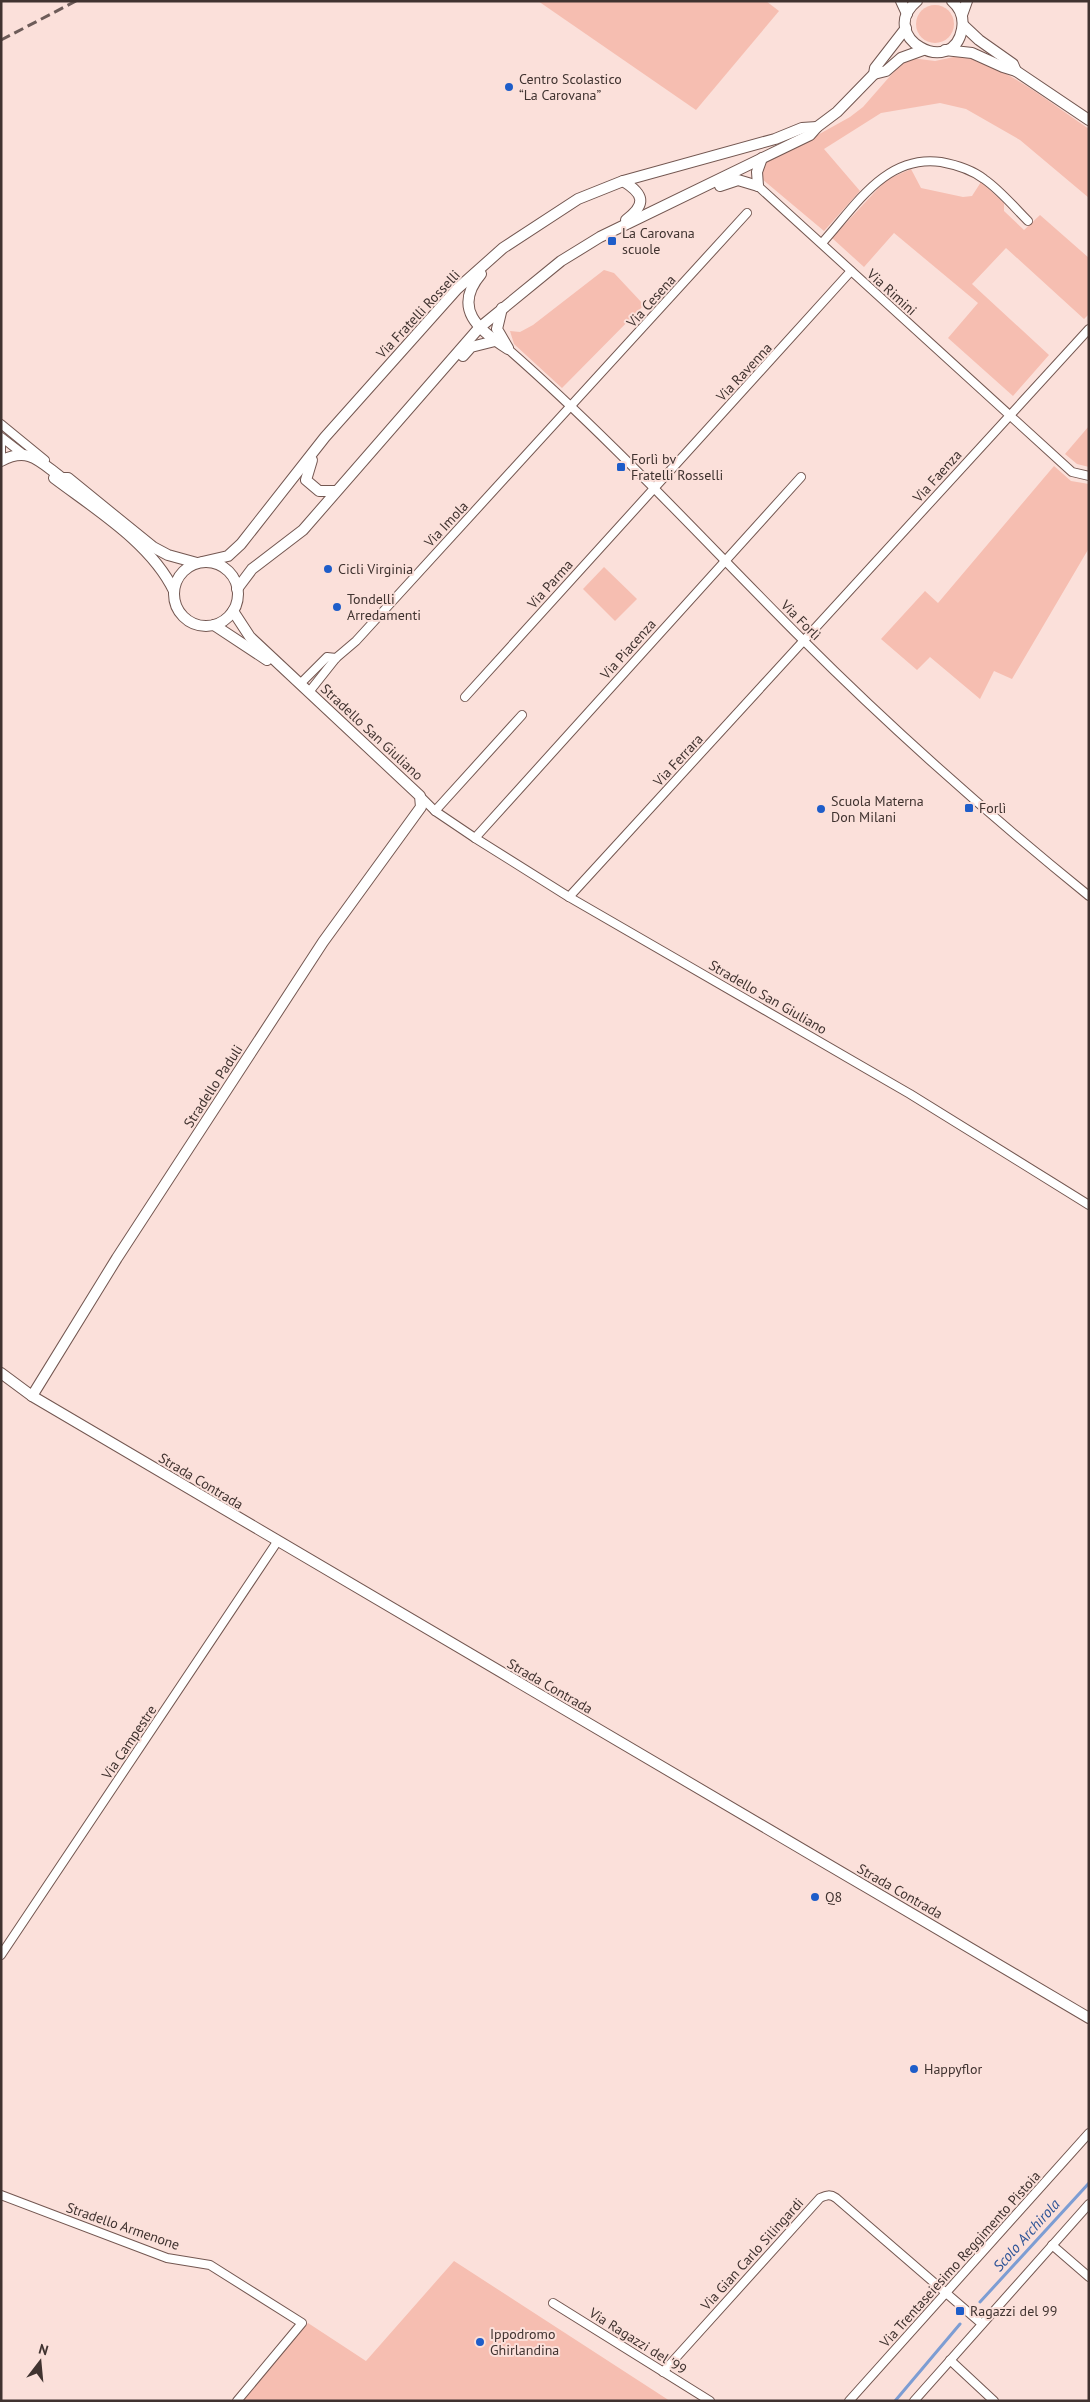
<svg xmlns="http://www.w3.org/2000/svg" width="1090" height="2402" viewBox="0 0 1090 2402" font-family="'PT Sans',sans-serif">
<rect width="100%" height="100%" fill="#fbe0da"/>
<!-- green -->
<g fill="#f6beb1">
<path d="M538,1H766L779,11L696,110Z"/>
<circle cx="935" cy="24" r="19"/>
<path d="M963,55C1009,69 1049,102 1089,129V198L1020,140L966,109L940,103L881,113L824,149L860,191L824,231L762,179L760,173L763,165L768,160L796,147L850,117L863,107L898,67L911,58L935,61Z"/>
<path d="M911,169L921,188L963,197L972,196L981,182L1004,203V211L1024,230L1040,215L1089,258V314L1084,319L1006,248L972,284L1049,355L1013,396L948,338L978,303L894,233L864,267L832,238L886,180Z"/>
<path d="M604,270L614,273L644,305L562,388L514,344L510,331L520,332L533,325Z"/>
<path d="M1089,426V467L1077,464L1065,454Z"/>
<path d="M1054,466L1071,481L1089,484V548L1012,679L994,671L980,699L930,657L917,670L881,639L925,591L938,603Z"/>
<path d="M604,567L637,599L615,621L583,589Z"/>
<path d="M454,2261L670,2401H243L308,2323L366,2361Z"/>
</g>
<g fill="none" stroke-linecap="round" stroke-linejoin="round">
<!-- stream -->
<g stroke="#7d9dd3" stroke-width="3">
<path d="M980,2302L1089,2183"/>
<path d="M895,2401L960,2324"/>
</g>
<defs>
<g id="minor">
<path d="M758,186L1072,472L1089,476"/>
<path d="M822,243C855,207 885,154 941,162C957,165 971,169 984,179C1000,190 1014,207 1028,221"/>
<path d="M508,349C612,440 705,542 802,639C893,730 989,815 1089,896"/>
<path d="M1,424L45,460"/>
<path d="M1,437L23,454"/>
<path d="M1,440V459"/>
<path d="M300,684L327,657L336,658"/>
<path d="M309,692L336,658L356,641L747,213"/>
<path d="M465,697L851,271"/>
<path d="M420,796L435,811L475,838L569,897L910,1094L1089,1205"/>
<path d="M435,811L522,715"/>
<path d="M475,838L801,477"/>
<path d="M569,897L1089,329"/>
<path d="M1,1955L277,1542"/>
<path d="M1,2195L167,2258L210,2265L302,2323L237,2401"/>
<path d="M1052,2245L1089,2277"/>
<path d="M553,2303L710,2401"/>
<path d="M950,2360L994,2401"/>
<path d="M663,2372L820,2198C827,2195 830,2194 836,2198L982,2324"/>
<path d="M849,2401L1089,2133"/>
<path d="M914,2401L1089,2204"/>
</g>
<g id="tertiary">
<path d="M901,1L907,14"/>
<path d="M917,1C875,36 953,80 962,29C964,18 960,8 952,1"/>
<path d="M962,15L967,1"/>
<path d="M963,25L979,40L1013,64L1016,71"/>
<path d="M945,50L972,53L1003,67L1016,71L1089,120"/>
<path d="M874,74L886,71L901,58L923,50"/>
<path d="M623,181C644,194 647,204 626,220"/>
<path d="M720,186L738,180L758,186"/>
<path d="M758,186L757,172L762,158"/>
<path d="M481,274C452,308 478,330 508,349"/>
<path d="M502,308L497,329L508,348"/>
<path d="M463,356L471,347L495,341"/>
<path d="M312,460L306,480L319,491H335"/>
<path d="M1,461C29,446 40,462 62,478H68L153,547L168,555L197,563"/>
<path d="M54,478C95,509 151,543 174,591"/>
<path d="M202,562L228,556L241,544L325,437L457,289L503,248L578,199L623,181L775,139L802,128L817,127"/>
<circle cx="206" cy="594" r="32"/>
<path d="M237,589L252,569L303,530L479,328L561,261L600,237L810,135L817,127L837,112L874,74L875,68L906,28"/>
<path d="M214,625L267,660"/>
<path d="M1,1373L32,1396L1089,2018"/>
<path d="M32,1396L117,1258L323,942L421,807L420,796L250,637L233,611"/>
</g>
</defs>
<!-- minor casing -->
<use href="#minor" stroke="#735751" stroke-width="10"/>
<!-- tertiary casing -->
<use href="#tertiary" stroke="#735751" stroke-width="12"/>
<!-- minor -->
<use href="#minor" stroke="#fff" stroke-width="8"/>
<!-- tertiary -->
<use href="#tertiary" stroke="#fff" stroke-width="10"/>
<!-- rail -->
<path stroke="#6d5c59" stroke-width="3" stroke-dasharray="10 5" stroke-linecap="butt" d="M1,40L76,1"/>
</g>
<!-- markers -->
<g fill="#1e5dc9" stroke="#fbe0da" stroke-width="2">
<circle cx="509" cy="87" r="5"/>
<rect x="607" y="236" width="10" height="10" rx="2.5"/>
<rect x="616" y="462" width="10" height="10" rx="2.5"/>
<circle cx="328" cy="569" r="5"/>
<circle cx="337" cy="607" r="5"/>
<rect x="964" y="803" width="10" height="10" rx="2.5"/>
<circle cx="821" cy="809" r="5"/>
<circle cx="815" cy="1897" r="5"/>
<circle cx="914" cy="2069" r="5"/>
<rect x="955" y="2306" width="10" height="10" rx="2.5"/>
<circle cx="480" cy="2342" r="5"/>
</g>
<g text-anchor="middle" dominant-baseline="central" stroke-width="4" stroke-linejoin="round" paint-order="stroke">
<!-- poi labels -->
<g font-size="14" fill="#403330" stroke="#fbe0da" text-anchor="start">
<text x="519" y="79">Centro Scolastico<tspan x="519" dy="16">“La Carovana”</tspan></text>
<text x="622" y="233">La Carovana<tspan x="622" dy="16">scuole</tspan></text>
<text x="631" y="459">Forlì bv<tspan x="631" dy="16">Fratelli Rosselli</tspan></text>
<text x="338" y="569">Cicli Virginia</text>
<text x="347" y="599">Tondelli<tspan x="347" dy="16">Arredamenti</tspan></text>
<text x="831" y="801">Scuola Materna<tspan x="831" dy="16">Don Milani</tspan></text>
<text x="979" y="808">Forlì</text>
<text x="825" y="1897">Q8</text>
<text x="924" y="2069">Happyflor</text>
<text x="970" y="2311">Ragazzi del 99</text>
<text x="490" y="2334">Ippodromo<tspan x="490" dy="16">Ghirlandina</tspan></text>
</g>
<!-- street labels -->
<g font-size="14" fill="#403330" stroke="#fbe0da">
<text transform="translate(892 292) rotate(42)">Via Rimini</text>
<text transform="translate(651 301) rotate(-48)">Via Cesena</text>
<text transform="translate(418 314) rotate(-47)">Via Fratelli Rosselli</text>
<text transform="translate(744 372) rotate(-47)">Via Ravenna</text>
<text transform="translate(937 476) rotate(-48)">Via Faenza</text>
<text transform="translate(446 524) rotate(-47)">Via Imola</text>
<text transform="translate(550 584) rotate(-48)">Via Parma</text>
<text transform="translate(801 620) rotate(45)">Via Forlì</text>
<text transform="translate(628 649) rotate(-48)">Via Piacenza</text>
<text transform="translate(372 732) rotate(43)">Stradello San Giuliano</text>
<text transform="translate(678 760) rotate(-47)">Via Ferrara</text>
<text transform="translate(768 997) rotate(30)">Stradello San Giuliano</text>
<text transform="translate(213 1086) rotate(-57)">Stradello Paduli</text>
<text transform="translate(201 1481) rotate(31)">Strada Contrada</text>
<text transform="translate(550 1686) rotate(30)">Strada Contrada</text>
<text transform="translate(129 1742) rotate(-56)">Via Campestre</text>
<text transform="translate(900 1891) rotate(30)">Strada Contrada</text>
<text transform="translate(123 2226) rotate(19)">Stradello Armenone</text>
<text transform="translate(752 2254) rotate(-48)">Via Gian Carlo Silingardi</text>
<text transform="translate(960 2259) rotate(-48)">Via Trentaseiesimo Reggimento Pistoia</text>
<text transform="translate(638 2341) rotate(32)">Via Ragazzi del '99</text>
</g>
<!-- water labels -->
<g font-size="15" font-style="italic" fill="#2e5497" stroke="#fbe0da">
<text transform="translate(1026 2235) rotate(-48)">Scolo Archirola</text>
</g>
</g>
<!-- border -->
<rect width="1090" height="2402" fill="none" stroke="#403330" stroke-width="5"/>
<!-- north arrow -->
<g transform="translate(40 2362) rotate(16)" stroke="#fbe0da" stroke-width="4" paint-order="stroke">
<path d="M0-4L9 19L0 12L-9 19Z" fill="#403330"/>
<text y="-8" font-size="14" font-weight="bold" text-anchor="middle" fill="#403330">N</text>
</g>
</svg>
